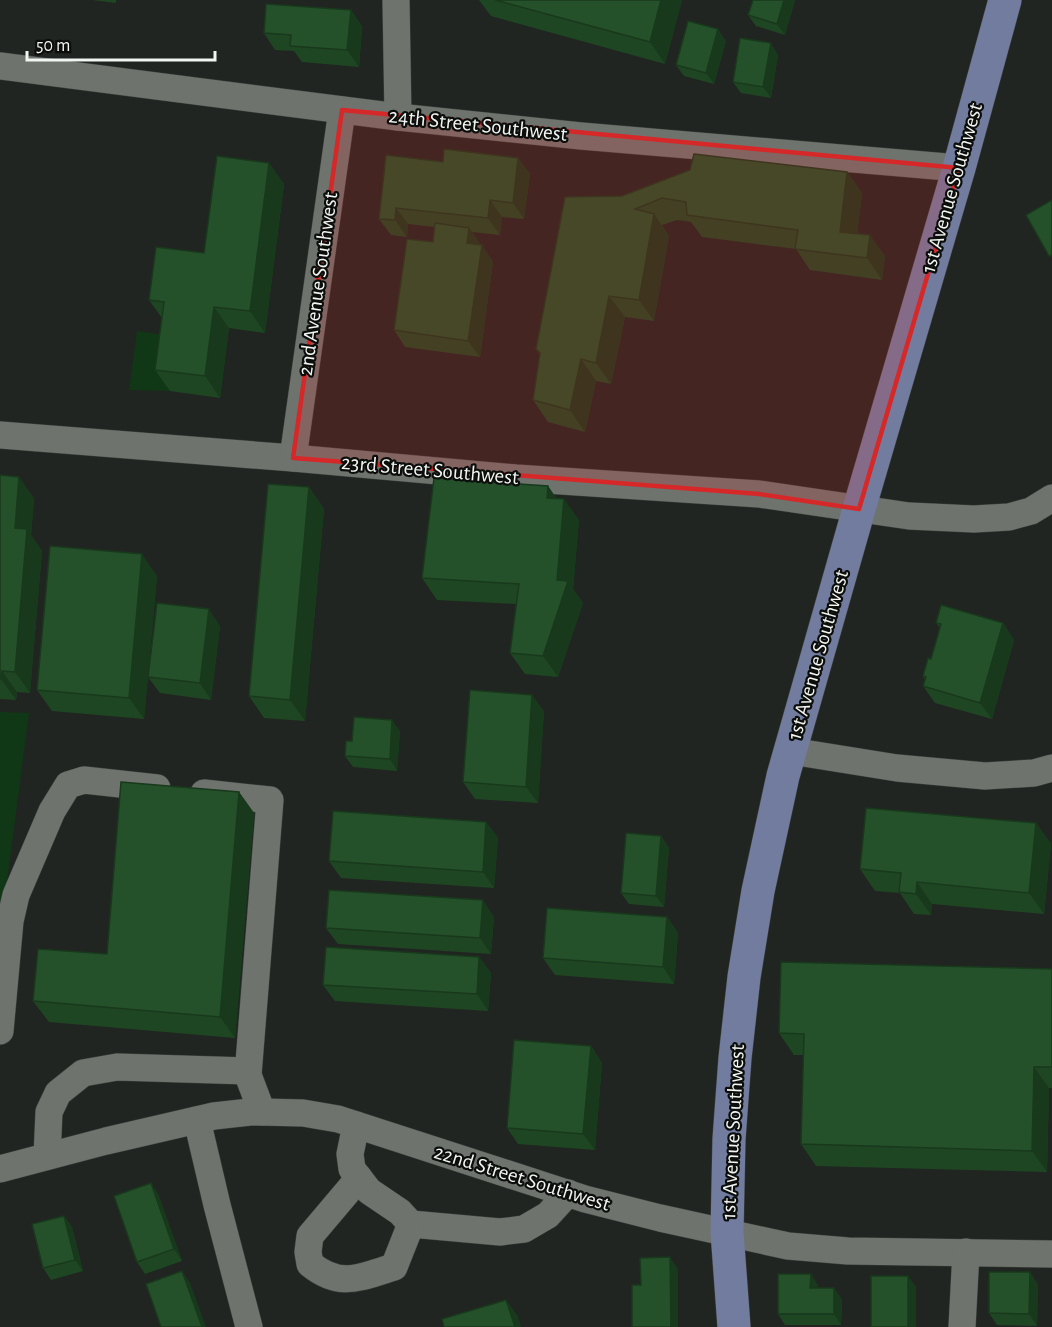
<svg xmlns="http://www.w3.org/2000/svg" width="1052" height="1327" viewBox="0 0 1052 1327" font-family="'Alegreya Sans',sans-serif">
<rect width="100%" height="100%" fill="#212521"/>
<!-- green -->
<g fill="#113816">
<path d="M137,331L177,337L170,391L129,390Z"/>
<path d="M0,712L29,713L0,935Z"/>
</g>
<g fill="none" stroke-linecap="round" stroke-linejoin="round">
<defs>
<g id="minor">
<path d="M396,0L398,117"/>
<path d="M0,66L398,117L581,136L959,168"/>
<path d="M0,435L293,458L516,478L759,494L909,516L974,519L1009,517L1031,511L1052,498"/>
<path d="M293,458L342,110"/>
<path d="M791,751L897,768L985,776L1034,773L1052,768"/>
<path d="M204,793L270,800L248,1075L262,1112"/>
<path d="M0,1031L10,921L16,895L52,811L68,785L84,780L157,788"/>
<path d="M197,1120L217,1205L249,1327"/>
<path d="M356,1125L350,1154L352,1169L369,1191L400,1212L411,1224L500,1232L524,1229L548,1215L568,1193"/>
<path d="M47,1156L49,1112L58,1093L83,1073L117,1067L248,1071"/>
<path d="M0,1169L106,1141L214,1116L250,1112H262L303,1113L338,1119L585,1199L660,1218L788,1246L848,1251L1052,1254"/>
<path d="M359,1178L310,1236L308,1252L310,1264C341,1289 360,1277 394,1267L411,1224"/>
<path d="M962,1327L966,1252"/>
</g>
<path id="major" d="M734,1327L727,1232L729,1139L735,1058L744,977L758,891L783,776L859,509L959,168L1005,0"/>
</defs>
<!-- minor casing -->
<use href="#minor" stroke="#3e413e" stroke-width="28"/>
<!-- major casing -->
<use href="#major" stroke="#3e413e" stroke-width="34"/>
<!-- minor -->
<use href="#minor" stroke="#6e736e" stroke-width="27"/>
<!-- major -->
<use href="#major" stroke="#717c9f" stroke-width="33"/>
</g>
<!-- wall -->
<g fill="#1f4623">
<path d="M92,0H116V3Z"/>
<path d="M479,0H682L665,64L491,16Z"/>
<path d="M795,0L785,35L756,26L748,15Z"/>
<path d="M351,10L362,27L359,67L302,62L294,51L275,50L264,33Z"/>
<path d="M726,41L714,84L684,76L676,65Z"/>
<path d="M778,55L771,98L741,93L733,82Z"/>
<path d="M518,158L530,174L524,219L502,217L500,235L472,232L493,262L480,357L405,347L394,330L433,242L435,227L408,224L407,237L391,235L379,219L443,162Z"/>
<path d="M269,163L284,184L265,333L229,328L220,398L170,391L155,370L162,318L149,300L204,253Z"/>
<path d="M847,172L862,193L857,234L885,256L882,280L810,270L796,249L702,237L691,222L677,220L662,225L669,236L654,321L625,317L611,384L596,381L585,432L548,422L533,400L540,355L536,349L622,196Z"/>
<path d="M0,475L34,498L31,535L42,551L30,693L17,692L16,700L0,699Z"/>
<path d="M548,486L556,498L579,520L573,589L583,603L558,677L525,674L510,653L516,604L437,600L422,578Z"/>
<path d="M309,487L324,509L305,721L264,718L249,696Z"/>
<path d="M157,576L144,719L52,711L37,690Z"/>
<path d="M936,623H1003L1014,640L992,719L935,703L923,686L925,680L923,676L931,659L940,628Z"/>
<path d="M220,626L211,700L160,693L148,677Z"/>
<path d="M544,711L538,803L475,799L463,782Z"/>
<path d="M400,731L397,771L353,767L345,756L352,741Z"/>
<path d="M239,792L254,813L235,1038L49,1022L33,1001L107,954Z"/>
<path d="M486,822L498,838L494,888L341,878L329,861Z"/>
<path d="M1036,823L1051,844L1044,914L932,904L931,915L914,914L900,893L875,891L860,869Z"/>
<path d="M661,836L669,848L664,907L629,904L621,893Z"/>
<path d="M494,917L491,954L338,944L326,928Z"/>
<path d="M667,917L678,933L674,984L555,975L543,958Z"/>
<path d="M479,957L491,973L488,1011L335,1001L323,985Z"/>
<path d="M1052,969V1088H1049L1047,1172L816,1166L801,1144L804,1055H794L779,1033Z"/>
<path d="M591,1046L602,1063L595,1150L518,1144L507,1128Z"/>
<path d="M158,1194L182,1261L145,1274L137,1262Z"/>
<path d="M64,1216L72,1227L83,1271L51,1280L43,1268Z"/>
<path d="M811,1274L818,1286V1288L842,1299L841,1325H785L778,1314Z"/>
<path d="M1038,1284L1037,1326L997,1325L989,1313Z"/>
</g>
<!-- shaded-wall -->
<g fill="#19391d">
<path d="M661,0H682L665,64L650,42Z"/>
<path d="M784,0H795L785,35L777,24Z"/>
<path d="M351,10L362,27L359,67L347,50Z"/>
<path d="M718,29L726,41L714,84L706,73Z"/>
<path d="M771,43L778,55L771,98L763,87Z"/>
<path d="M518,158L530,174L524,219L513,203Z"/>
<path d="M269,163L284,184L265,333L250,311Z"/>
<path d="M847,172L862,193L855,254L840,232Z"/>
<path d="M490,200L502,217L500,235L488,218Z"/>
<path d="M396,208L408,224L407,237L395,220Z"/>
<path d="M654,214L669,236L654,321L639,300Z"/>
<path d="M469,228L481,245L478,260L467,243Z"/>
<path d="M870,235L885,256L882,280L867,258Z"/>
<path d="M482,245L493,262L480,357L468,341Z"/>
<path d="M609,296L625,317L611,384L596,363Z"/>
<path d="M214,307L229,328L220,398L205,376Z"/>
<path d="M581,359L596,381L585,432L570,410Z"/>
<path d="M19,477L34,498L31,535L42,551L30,693L15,672V528Z"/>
<path d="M548,486L563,508L564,499L579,520L573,589L583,603L558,677L543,656L557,580L547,498Z"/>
<path d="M309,487L324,509L305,721L290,700Z"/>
<path d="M142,554L157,576L144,719L129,698Z"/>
<path d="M209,609L220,626L211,700L200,683Z"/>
<path d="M1003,623L1014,640L992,719L980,703Z"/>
<path d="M2,671L17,692L16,700L1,679Z"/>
<path d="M532,695L544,711L538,803L526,787Z"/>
<path d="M392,720L400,731L397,771L390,759Z"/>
<path d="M239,792L254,813L235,1038L220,1017Z"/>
<path d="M486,822L498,838L494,888L483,872Z"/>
<path d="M1036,823L1051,844L1044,914L1029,893Z"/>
<path d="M661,836L669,848L664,907L656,896Z"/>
<path d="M917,882L932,904L931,915L916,894Z"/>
<path d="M483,900L494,917L491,954L480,938Z"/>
<path d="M667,917L678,933L674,984L663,967Z"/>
<path d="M479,957L491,973L488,1011L477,994Z"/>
<path d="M591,1046L602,1063L595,1150L583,1134Z"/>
<path d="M1034,1067L1049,1088L1047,1172L1032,1151Z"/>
<path d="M151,1183L158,1194L182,1261L174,1249Z"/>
<path d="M64,1216L72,1227L83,1271L75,1260Z"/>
<path d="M670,1257L678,1269V1327H671Z"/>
<path d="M182,1271L190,1283L206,1327H202Z"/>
<path d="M1030,1272L1038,1284L1037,1326L1029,1314Z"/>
<path d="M811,1274L818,1286V1299L810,1288Z"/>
<path d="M908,1276L916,1287V1327H908Z"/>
<path d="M834,1288L842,1299L841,1325L834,1314Z"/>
<path d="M506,1300L518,1316L521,1327H515Z"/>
</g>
<!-- building -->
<g fill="#245129" stroke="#19391d" stroke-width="1.5">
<path d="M495,0H661L650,42Z"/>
<path d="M753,0H784L777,24L748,15Z"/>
<path d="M266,4L351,10L347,50L290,46L291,35L264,33Z"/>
<path d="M688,21L718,29L706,73L676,65Z"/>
<path d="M740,38L771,43L763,87L733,82Z"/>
<path d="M444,149L518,158L513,203L490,200L488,218L396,208L395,220L379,219L386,155L443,162Z"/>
<path d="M694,154L847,172L840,232L870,235L867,258L795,249L798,230L687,215L686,202L662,198L635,209L654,214L639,300L609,296L596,363L581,359L570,410L533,400L540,353L536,349L565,197L622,196L690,170Z"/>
<path d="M217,156L269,163L250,311L214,307L205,376L155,370L164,302L149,300L156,247L204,253Z"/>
<path d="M1052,200V255L1049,256L1026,215Z"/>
<path d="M435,223L469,228L467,243L482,245L468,341L394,330L407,239L433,242Z"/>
<path d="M0,475L19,477L15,528L27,529L15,672L2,671L1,679H0Z"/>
<path d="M434,478L548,486L547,498L564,499L557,580L568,581L543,656L510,653L519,584L422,578Z"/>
<path d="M268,484L309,487L290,700L249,696Z"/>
<path d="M50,546L142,554L129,698L37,690Z"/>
<path d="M157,603L209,609L200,683L148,677Z"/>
<path d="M941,605L1003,623L980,703L923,686L926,677L923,676L928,658L931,659L941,624L936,623Z"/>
<path d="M470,690L532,695L526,787L463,782Z"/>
<path d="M354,717L392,720L390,759L345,756L346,741H352Z"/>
<path d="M121,782L239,792L220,1017L33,1001L38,949L107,954Z"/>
<path d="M866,808L1036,823L1029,893L917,882L916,894L899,892L901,873L860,869Z"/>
<path d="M333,811L486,822L483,872L329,861Z"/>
<path d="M626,833L661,836L656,896L621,893Z"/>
<path d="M329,890L483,900L480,938L326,928Z"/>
<path d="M547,908L667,917L663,967L543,958Z"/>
<path d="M326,947L479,957L477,994L323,985Z"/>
<path d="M781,962L1052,969V1067H1034L1032,1151L801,1144L804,1034L779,1033Z"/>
<path d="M514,1040L591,1046L583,1134L507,1128Z"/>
<path d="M151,1183L174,1249L137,1262L114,1196Z"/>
<path d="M64,1216L75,1260L43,1268L32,1224Z"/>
<path d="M670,1257L671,1327H632V1285H641L640,1258Z"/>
<path d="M182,1271L202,1327H161L146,1284Z"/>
<path d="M989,1272H1030L1029,1314L989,1313Z"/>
<path d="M778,1274H811L810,1288H834V1314H778Z"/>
<rect x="871" y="1276" width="37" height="51"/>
<path d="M506,1300L515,1327H444L442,1319Z"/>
</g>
<!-- marked area -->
<path fill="#d62828" fill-opacity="0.2" stroke="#d62828" stroke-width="4.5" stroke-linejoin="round" d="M342,110L959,168L859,509L759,494L293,458Z"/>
<g text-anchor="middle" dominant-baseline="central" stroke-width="4.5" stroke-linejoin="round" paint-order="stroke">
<!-- street labels -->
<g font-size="21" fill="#f2f5f2" stroke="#0c0e0c">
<text transform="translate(478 125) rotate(6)">24th Street Southwest</text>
<text transform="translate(952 188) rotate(-74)">1st Avenue Southwest</text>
<text transform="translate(318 284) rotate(-82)">2nd Avenue Southwest</text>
<text transform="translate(430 470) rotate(5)">23rd Street Southwest</text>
<text transform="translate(818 655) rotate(-74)">1st Avenue Southwest</text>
<text transform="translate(733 1132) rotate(-87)">1st Avenue Southwest</text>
<text transform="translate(522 1178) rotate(17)">22nd Street Southwest</text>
</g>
</g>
<!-- scale -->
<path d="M27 51v9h188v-9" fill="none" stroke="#f2f5f2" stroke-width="3"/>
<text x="36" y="51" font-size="18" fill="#f2f5f2" stroke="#0c0e0c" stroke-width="4.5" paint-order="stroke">50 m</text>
</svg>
